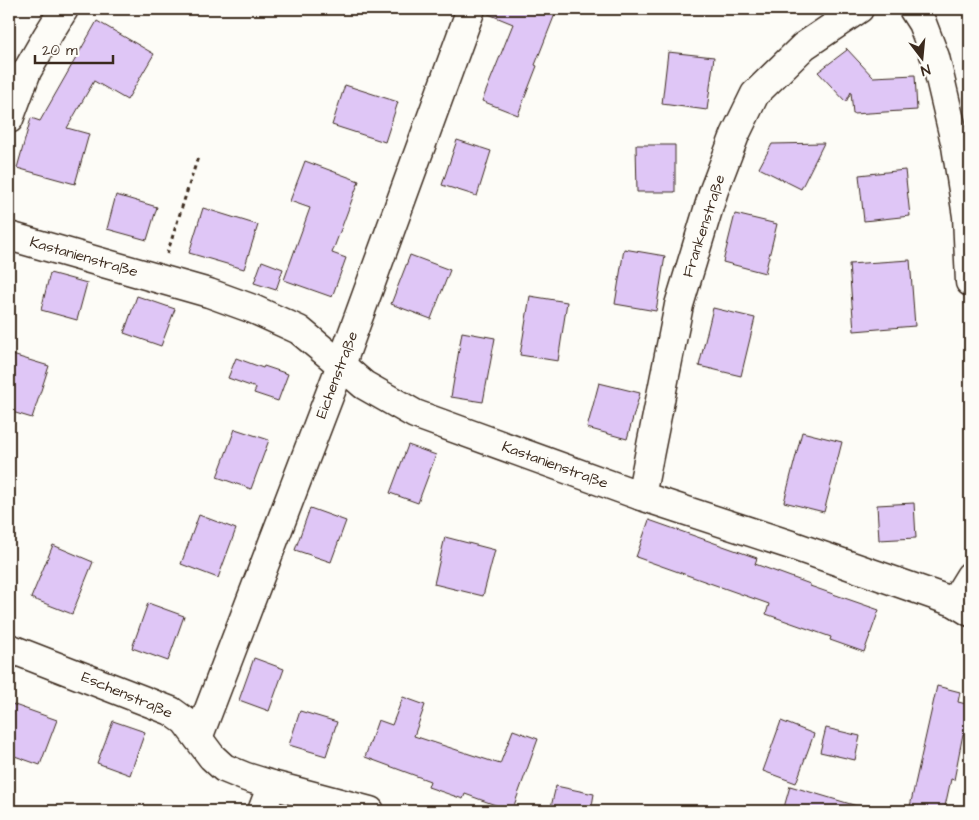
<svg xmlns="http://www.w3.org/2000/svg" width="979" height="820" viewBox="0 0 979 820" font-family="'Architects Daughter',sans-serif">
<rect width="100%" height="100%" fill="#fdfcf7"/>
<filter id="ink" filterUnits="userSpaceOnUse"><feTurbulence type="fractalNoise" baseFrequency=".02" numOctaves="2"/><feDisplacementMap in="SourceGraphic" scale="10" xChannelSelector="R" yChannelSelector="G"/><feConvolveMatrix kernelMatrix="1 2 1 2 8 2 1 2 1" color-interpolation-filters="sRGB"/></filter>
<g filter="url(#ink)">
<!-- building -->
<g fill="#dfc6f6" stroke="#3b2a1e">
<path d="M486,9H557L535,65L537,66L518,115L482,101L513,24L486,13Z"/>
<path d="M97,21L154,54L127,100L94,81L67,128L89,134L75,184L17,168L31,118L40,121Z"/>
<path d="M846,48L873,77L915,75L917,110L853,114L851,92L846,102L818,72L847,50Z"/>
<path d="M668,52L714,57L707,110L662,104Z"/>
<path d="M345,85L398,102L385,142L332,125Z"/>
<path d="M457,140L491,151L477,196L442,185Z"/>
<path d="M824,143L801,189L759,168L772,144Z"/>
<path d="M636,145H675V192H637Z"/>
<path d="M305,161L359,181L332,253L346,258L332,297L284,280L310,208L290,201Z"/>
<path d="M905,170L910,216L864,221L859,175Z"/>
<path d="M116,195L157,207L147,240L107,229Z"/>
<path d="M203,208L258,225L244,269L189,253Z"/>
<path d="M735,214L777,224L765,273L723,262Z"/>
<path d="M624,249L665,256L656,311L615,304Z"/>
<path d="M410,255L450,270L431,319L391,304Z"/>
<path d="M910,260L915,326L854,331L849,264Z"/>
<path d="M262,261L283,269L276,290L254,283Z"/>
<path d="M50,273L87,283L77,320L41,310Z"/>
<path d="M137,296L175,309L161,346L124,333Z"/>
<path d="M530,296L567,302L558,361L520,355Z"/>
<path d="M713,308L755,318L741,376L699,366Z"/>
<path d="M462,332L495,338L483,402L451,397Z"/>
<path d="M9,354L49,366L32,418L9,411Z"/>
<path d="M236,358L263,368L264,366L288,374L278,401L254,393L256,388L228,378Z"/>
<path d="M599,383L640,393L627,439L587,428Z"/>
<path d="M235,429L269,440L251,489L217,477Z"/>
<path d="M802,432L842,442L824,512L784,502Z"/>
<path d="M408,445L436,455L418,503L390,493Z"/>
<path d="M914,503L916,538L879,540L877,505Z"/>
<path d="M310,508L346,521L331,562L295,550Z"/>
<path d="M199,515L236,529L218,578L181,564Z"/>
<path d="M649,520L757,558L755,564L810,584V586L879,610L864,652L830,640L831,637L766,614L769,604L636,557Z"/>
<path d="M445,537L495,550L483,596L434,584Z"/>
<path d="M53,545L93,562L72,614L31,598Z"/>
<path d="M148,603L184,616L168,661L132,648Z"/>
<path d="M254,658L284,669L269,711L239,700Z"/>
<path d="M937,686L960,692L958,702L970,705V736L963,734L954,780L951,779L944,811H909Z"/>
<path d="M403,697L425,705L414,736L500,764L513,730L538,739L512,811L465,794L463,799L428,787L430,781L365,757L378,720L392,725Z"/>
<path d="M9,703L57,720L40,765L9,754Z"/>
<path d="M300,711L337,722L326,756L289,745Z"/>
<path d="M113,721L145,732L130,775L97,763Z"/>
<path d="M781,721L814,734L796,783L763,771Z"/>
<path d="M826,728L860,736L855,760L820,752Z"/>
<path d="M556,786L594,794L591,811H550Z"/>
<path d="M790,786L857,806L856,811H783Z"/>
</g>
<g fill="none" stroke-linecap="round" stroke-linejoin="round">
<defs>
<g id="minor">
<path d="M913,9L922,23L935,57L956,146L967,216L970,282"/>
<path d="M9,119L27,71L46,38L64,9"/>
<path d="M9,236L209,293L253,309L299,330L341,365L364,385L415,414L641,496L794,546L954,602L970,612"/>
<path d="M641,496L679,305L714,190L735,135L755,94L804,46L859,9"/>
<path d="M954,602L970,576"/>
<path d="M9,648L171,711L185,721L212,757L224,768L246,777L272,785L370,811"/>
<path d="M198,738L341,365L471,9"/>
<path d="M262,811L272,785"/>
</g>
</defs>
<!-- minor casing -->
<use href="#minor" stroke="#3b2a1e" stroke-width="31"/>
<!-- path -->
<path stroke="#3b2a1e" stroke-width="3" stroke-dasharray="4 4" stroke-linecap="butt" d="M167,254L198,157"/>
<!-- minor -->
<use href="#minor" stroke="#fdfcf7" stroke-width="28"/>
</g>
</g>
<g text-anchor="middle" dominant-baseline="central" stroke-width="5" stroke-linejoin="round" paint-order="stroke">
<!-- street labels -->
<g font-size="15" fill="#3b2a1e" stroke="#fdfcf7">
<text transform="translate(704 226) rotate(-72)">Frankenstraße</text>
<text transform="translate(84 257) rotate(16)">Kastanienstraße</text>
<text transform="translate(337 375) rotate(-69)">Eichenstraße</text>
<text transform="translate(555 465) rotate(20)">Kastanienstraße</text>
<text transform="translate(127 695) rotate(23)">Eschenstraße</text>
</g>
</g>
<!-- margin -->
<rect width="979" height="820" fill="none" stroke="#fdfcf7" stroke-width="30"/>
<rect x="15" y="15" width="949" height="790" fill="none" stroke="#3b2a1e" stroke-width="2" filter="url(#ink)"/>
<!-- north arrow -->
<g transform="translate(922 58) rotate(164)" stroke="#fdfcf7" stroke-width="4" paint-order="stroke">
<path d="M0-4L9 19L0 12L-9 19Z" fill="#3b2a1e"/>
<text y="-8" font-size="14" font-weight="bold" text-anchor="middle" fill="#3b2a1e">N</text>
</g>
<!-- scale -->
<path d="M35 55v8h78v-8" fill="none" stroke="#3b2a1e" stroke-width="2.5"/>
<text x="42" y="55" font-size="15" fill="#3b2a1e" stroke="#fdfcf7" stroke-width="4" paint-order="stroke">20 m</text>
</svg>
